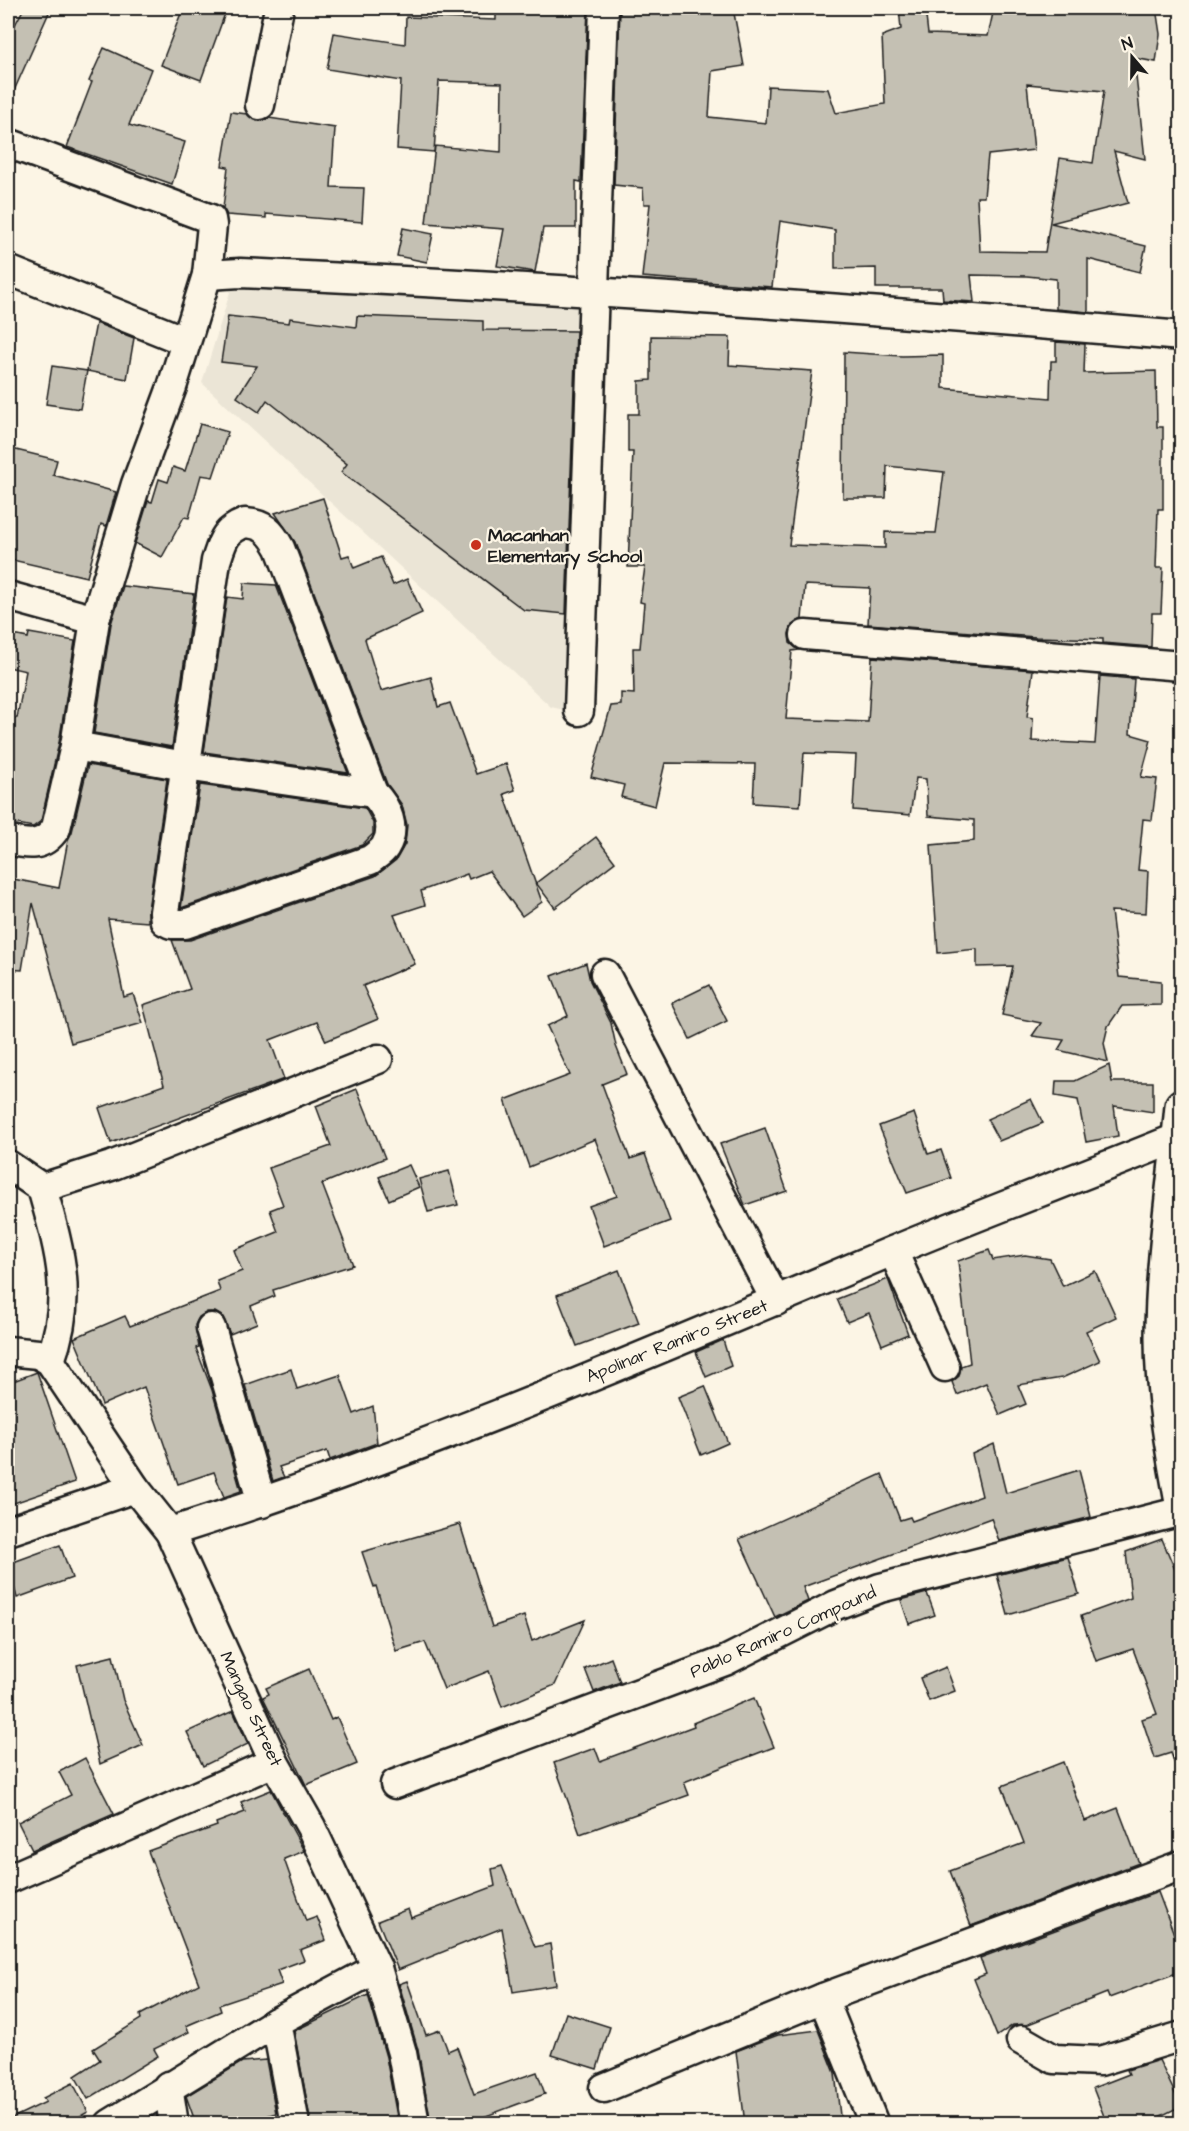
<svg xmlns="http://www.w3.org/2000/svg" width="1189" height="2131" viewBox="0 0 1189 2131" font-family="'Architects Daughter',sans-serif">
<rect width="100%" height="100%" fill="#fcf5e5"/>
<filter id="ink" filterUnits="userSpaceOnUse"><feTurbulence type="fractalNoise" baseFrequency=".0167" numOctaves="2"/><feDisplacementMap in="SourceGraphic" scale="12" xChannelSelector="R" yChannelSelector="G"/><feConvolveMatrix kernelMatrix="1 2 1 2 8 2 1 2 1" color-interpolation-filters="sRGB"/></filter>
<g filter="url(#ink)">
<!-- built -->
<path fill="#ebe5d6" d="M235,276L587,304L569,711L551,707L202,383Z"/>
<!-- building -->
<g fill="#c4c0b3" stroke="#1c1c1c" stroke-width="1.5" fill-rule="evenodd">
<path d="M24,8H51L8,104V38Z"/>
<path d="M183,8H227L201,80L161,65Z"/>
<path d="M496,8H588L581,182L576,181V228H543L535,272L497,266L504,229L426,223L435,146L501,152L502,83L439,81L434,152L397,149L401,81L327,69L334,33L405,44L406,17L496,20Z"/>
<path d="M620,8H733L744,66L712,71L709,117L766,123L768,86L828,89L836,113L885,104L882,36L901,29L899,8H925L928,34L988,36L994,8H1156L1160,34L1156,62L1134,58L1145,159L1114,151L1128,203L1051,223L1146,246L1140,272L1088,259V312L1056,309V279L1027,276L971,275L974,302L943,300L942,288H876V268L835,269V230L780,221L772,287L642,277L650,204H644L643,188L614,185ZM1027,84L1104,91L1093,163L1060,158L1045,252L980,251L977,197H984L988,155L1034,150Z"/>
<path d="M104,48L151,69L129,125L185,142L172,184L67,147L92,82L89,81Z"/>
<path d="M231,112L247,114L257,121L269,118L335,128L331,187L364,188L362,222L266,214V218L227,215L223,208L228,167L222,166Z"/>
<path d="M403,228L433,234L427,262L397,256Z"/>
<path d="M228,316L289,323L290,318L356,327L357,316L483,321V330L576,331L566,614L524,610L341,472L347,464L267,400L259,412L237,397L257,366L221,362Z"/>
<path d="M96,323L134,338L127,379L87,371Z"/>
<path d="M651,336L730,337L729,365L812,371L789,545L885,548V532L936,533L944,472L887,466L886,498H843L844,352L902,356L943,355V388L1050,398L1051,361H1056V342L1085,344L1084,373L1156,371L1157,427H1163V509H1158L1156,568H1163L1161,613H1152L1151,647L1103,643V639L1036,637L868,624L870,588L805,585L802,619L792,625L789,634L790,643L799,650L792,651L786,719L868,722L872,657L1033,670L1027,717L1033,718L1032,741L1095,744L1100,676L1134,679L1130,734L1151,740L1141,777L1157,779L1152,820L1143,819L1138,870L1148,871L1146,913L1111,911L1119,977L1161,981V1005L1122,1006L1108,1026L1104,1043L1108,1062L1058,1050L1064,1040L1032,1036L1041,1023L1002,1015L1013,966L977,967V949L938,953L931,845L974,841V820L928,816L926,779L916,778L910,815L853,810L856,755L804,753L800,806L753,803L755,764L665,763L655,806L621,797L624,785L591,777L611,706L621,705V693L634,694L633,648H640L644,603L640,602L645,567H628L633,452H628V414H639V381L651,380Z"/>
<path d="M52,366L87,371L80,409L46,404Z"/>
<path d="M200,424L228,432L213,477L201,475L189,518L184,517L162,557L135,543L148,501L152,502L159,479L168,482L173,467L185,471Z"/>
<path d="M8,448L57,460L53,475L116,492L106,526L101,524L87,577L8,559Z"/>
<path d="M323,498L342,557L349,555L354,568L381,557L393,585L407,579L422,613L365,639L381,691L431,677L438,707L450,703L476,774L506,764L515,790L504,794L542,902L522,916L489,871L469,879L467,874L421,891L425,905L394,915L415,964L363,986L378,1019L326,1041L317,1022L270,1040L284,1079L111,1143L99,1108L164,1085L143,1005L190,989L172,940H190L375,876L396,860L405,844L407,825L402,805L387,784L295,542L275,513Z"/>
<path d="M244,583L276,585L348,773L204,752L227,597L243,599Z"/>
<path d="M123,586L194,594L172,747L94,733L111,624Z"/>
<path d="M29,633L75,641L59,743L41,821L33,827L8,822V717L17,718L26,671L8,667V634L28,638Z"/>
<path d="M88,765L167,779L148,910V922L108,919L124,997L133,994L143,1023L71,1043L33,903L22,970L8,969V878L59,888L68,840L72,832Z"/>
<path d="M200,785L365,808L373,823V834L362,845L181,908Z"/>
<path d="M596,837L615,862L555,908L536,883Z"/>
<path d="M586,963L590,981L611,1023L616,1046L627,1074L602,1084L630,1159L645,1154L670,1221L604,1246L589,1206L617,1196L595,1139L529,1167L505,1100L570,1075L547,1026L568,1016L552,976Z"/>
<path d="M709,985L727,1021L690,1039L672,1003Z"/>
<path d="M1109,1065L1112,1082H1153V1112L1114,1106L1118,1136L1086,1142L1078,1100L1055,1096L1056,1081H1075Z"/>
<path d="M357,1089L385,1158L322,1184L353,1265L273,1290L275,1296L251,1306L257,1323L230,1334L223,1317L215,1312H207L199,1317L195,1325L199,1347L196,1348L212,1390L241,1491L224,1497L214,1472L178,1484L144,1387L102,1405L74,1338L125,1316L130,1326L220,1291L217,1281L242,1271L234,1250L278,1232L270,1210L283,1205L269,1168L331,1146L316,1106Z"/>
<path d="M1031,1099L1043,1123L999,1141L987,1119Z"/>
<path d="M914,1113L928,1154L941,1150L951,1178L907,1193L879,1126Z"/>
<path d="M765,1128L787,1191L745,1205L720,1144Z"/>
<path d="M409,1165L419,1187L389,1200L379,1177Z"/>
<path d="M449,1171L458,1205L428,1212L419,1179Z"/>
<path d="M989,1250L993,1260L1025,1255L1050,1259L1063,1286L1095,1271L1116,1317L1086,1331L1100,1361L1062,1378L1018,1385L1026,1404L1000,1415L986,1383L957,1395L952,1382L959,1376L961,1366L970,1363L958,1261Z"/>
<path d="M619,1270L639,1323L577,1346L557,1295Z"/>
<path d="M888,1279L908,1334L882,1345L869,1313L847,1322L837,1299Z"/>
<path d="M723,1340L731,1366L706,1377L696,1352Z"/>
<path d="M291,1369L297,1389L340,1375L354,1414L373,1406L377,1443L330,1460L327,1451L279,1467L284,1477L273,1481L245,1385Z"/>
<path d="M37,1372L75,1482L8,1505V1383Z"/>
<path d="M705,1386L728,1443L701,1455L678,1397Z"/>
<path d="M994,1444L1006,1493L1079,1470L1091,1517L999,1541L991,1518L803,1587L808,1601L775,1617L739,1539L882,1474L900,1520L910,1517L912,1521L982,1496L972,1454Z"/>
<path d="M460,1524L492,1627L524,1616L532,1641L585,1620L555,1685L502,1707L489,1671L444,1689L425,1642L396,1651L376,1586L374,1587L362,1552Z"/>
<path d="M1162,1539L1182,1586V1773H1178L1171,1753L1155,1758L1142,1719L1157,1714L1133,1649L1096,1661L1081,1616L1131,1598L1126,1552Z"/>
<path d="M60,1545L72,1578L17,1598L8,1564Z"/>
<path d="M1068,1557L1079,1594L1008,1615L997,1575Z"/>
<path d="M927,1593L935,1615L909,1624L901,1600Z"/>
<path d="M113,1656L123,1700L143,1745L100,1764L77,1665Z"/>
<path d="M611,1658L620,1682L594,1692L585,1669Z"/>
<path d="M946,1667L955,1691L929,1701L920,1678Z"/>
<path d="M309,1669L331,1720L337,1717L357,1764L306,1785L263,1697L269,1694L266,1688Z"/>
<path d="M754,1698L774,1747L684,1782L689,1795L580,1834L554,1763L595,1748L600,1761L694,1726L693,1723Z"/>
<path d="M233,1711L248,1744L203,1766L187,1732Z"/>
<path d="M85,1758L114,1814L32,1850L18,1822L71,1795L59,1772Z"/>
<path d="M1063,1762L1085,1821L1118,1808L1139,1863L971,1926L950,1871L1024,1843L1002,1786Z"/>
<path d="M271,1790L304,1851L284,1859L306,1921L317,1917L326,1940L300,1950L304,1960L277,1970L282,1984L219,2005L221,2011L186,2026L189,2032L154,2049L158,2056L88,2099L75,2076L100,2060L93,2049L141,2019L140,2015L199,1984L148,1851L217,1826L216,1823L245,1812L241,1802Z"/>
<path d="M502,1866L535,1947L550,1944L556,1985L513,1992L502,1928L398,1970L378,1921L408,1909L411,1918L495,1886L492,1869Z"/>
<path d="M1158,1892L1182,1955V1971L1109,1998L1107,1993L1026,2025H1013L997,2036L974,1979L986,1974L980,1958Z"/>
<path d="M407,1981L426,2035L440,2030L448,2051L457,2047L474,2094L537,2072L545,2094L478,2119L479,2124H431L418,2050L399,1984Z"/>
<path d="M368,1995L386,2057L398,2122L311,2124L294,2031Z"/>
<path d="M566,2013L610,2027L597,2069L552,2055Z"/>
<path d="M818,2030L835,2073L841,2124H745L736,2051L778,2035Z"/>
<path d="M266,2060L276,2113L242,2124H196L186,2096L242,2062Z"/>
<path d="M1159,2060L1181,2106L1145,2124H1107L1093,2088L1129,2074L1127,2070Z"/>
<path d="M73,2083L88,2112L66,2124H8V2120L46,2102L43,2098Z"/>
</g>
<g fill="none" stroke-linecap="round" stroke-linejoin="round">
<defs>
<g id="street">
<path d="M260,105L279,8"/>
<path d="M8,143L211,219L212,225L207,275L172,387L136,484L95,620L75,746L56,828C43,848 28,845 8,840"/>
<path d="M8,270L185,341"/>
<path d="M207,275L240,273C554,287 868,309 1182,336"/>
<path d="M245,523C264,524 271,532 280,548L373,793C387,807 397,828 385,847C382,852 375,856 370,860L185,924H171L165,921L164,912L216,561C223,540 224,531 245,523Z"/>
<path d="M8,596L95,620"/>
<path d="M805,635L1182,666"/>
<path d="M579,711L604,8"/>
<path d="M75,746L185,766L373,793"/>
<path d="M605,974L776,1301"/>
<path d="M8,1165L42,1188C60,1252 74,1296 50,1361"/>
<path d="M42,1188L111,1166L378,1059"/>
<path d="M893,1251L945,1367"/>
<path d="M211,1328L262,1503"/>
<path d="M8,1351L38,1354L50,1361L135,1488L170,1532L274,1762L311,1827L377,1968L402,2053L415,2124"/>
<path d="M8,1531L135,1488"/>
<path d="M170,1532C415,1455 653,1352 890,1252C986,1212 1083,1176 1179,1137"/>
<path d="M395,1784L725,1661L836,1605L880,1588L1182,1511"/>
<path d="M8,1879L274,1762"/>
<path d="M823,1998L874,2124"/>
<path d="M276,2022L295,2124"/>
<path d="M1021,2040L1054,2059L1100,2061L1182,2036"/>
<path d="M168,2086L174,2124"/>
<path d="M604,2088L823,1998L1182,1865"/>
<path d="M110,2124L276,2022L377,1968"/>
</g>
<path id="secondary" d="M1182,1106C1175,1183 1162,1260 1162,1338C1162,1394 1172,1448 1182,1502"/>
</defs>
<!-- street casing -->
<use href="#street" stroke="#1c1c1c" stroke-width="33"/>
<!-- secondary casing -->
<use href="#secondary" stroke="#1c1c1c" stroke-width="38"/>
<!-- street -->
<use href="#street" stroke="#fcf5e5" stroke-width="28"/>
<!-- secondary -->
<use href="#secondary" stroke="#fcf5e5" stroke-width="33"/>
</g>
</g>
<!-- markers -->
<circle fill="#c8321e" stroke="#fcf5e5" stroke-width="2" cx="476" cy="545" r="6"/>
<g text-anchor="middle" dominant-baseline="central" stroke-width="4.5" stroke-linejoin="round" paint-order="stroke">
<!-- poi labels -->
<g font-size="18" font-weight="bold" fill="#1c1c1c" stroke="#fcf5e5" text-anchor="start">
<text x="488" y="535">Macanhan<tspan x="488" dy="21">Elementary School</tspan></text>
</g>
<!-- street labels -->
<g font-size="18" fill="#1c1c1c" stroke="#fcf5e5">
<text transform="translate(677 1341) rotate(-22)">Apolinar Ramiro Street</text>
<text transform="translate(783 1632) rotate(-24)">Pablo Ramiro Compound</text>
<text transform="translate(251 1709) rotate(65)">Mangao Street</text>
</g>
</g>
<!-- margin -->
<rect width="1189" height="2131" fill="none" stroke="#fcf5e5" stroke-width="30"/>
<rect x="15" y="15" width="1159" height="2101" fill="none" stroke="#1c1c1c" stroke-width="2" filter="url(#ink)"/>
<!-- north arrow -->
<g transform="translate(1132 57) rotate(340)" stroke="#fcf5e5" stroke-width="4.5" paint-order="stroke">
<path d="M0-4.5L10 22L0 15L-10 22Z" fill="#1c1c1c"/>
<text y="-9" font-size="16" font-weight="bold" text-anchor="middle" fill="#1c1c1c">N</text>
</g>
</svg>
